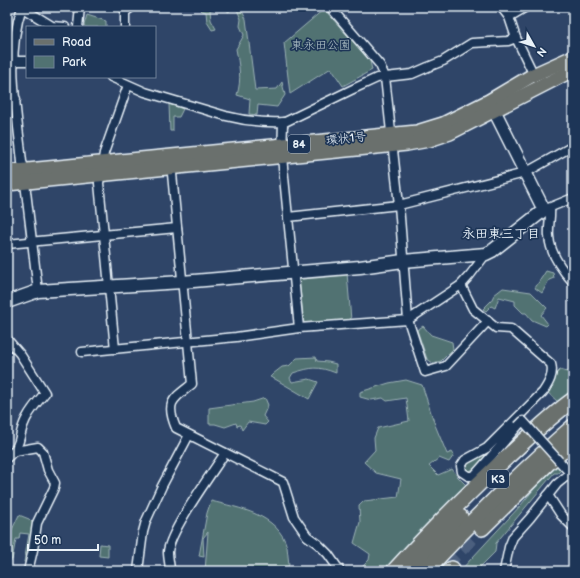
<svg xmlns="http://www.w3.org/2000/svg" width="580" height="578" viewBox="0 0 580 578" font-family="'Balsamiq Sans','Klee One',sans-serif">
<rect width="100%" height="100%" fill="#2f4568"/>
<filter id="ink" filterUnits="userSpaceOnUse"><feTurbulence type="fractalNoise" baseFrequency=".025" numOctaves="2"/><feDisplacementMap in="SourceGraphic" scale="8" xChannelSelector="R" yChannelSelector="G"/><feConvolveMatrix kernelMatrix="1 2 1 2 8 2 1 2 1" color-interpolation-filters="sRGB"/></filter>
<g filter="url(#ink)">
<!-- green -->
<g fill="#517272" stroke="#9cb2b5">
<path d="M202,7H230V11L228,12L227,8L210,10L211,20L216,29L212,30L207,22L206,12L202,11L199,8Z"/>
<path d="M236,7H240L246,19L255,90L277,89L282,82L285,95L277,107L258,105L257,115L249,114L250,99L237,95C242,79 239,65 236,49L244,35L240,26L241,19Z"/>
<path d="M324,9L370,61L372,70L343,86L331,68L290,94L284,43Z"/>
<path d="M87,15L106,21V27H85L84,25Z"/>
<path d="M169,104L183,109L179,117H173V131H170Z"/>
<path d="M546,271L553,273L554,278L549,280L542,293L535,288Z"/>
<path d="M347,273L351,320L304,324L299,279Z"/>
<path d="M503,288L531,292L547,308L541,315L548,324L546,326L532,320L526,313H523L515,305V301L499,297L495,308L491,306L486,311L483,309L491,301L494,295Z"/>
<path d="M423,326L431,335L452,342L453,349L441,361L433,363L427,359L417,330Z"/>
<path d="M316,357L317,361L328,362L336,364V373C318,366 312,367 293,373L290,378L292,382L309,379L318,382L309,399L275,379L270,377L273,374L282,367L289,366L297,358Z"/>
<path d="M573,368V389L558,402L547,392L555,375L560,370L567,372Z"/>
<path d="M406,380L422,385L435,425L447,454L452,452L454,455L449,462L439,458L429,466L438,475L452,469L458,477L466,485L383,571H358L369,560L370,554L354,543L360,522L359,506L364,501L398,497L401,479L376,473L364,462L375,450L374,438L378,428L409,421L406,398L387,401L383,398L371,400L360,397V392L389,383Z"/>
<path d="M265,398L268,405L263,416L268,422L265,425L248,422L242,430L240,425L237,426L236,423L225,427L215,424H209V408L253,402Z"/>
<path d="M509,430L476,467L468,472L465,468L467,463Z"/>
<path d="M556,465L562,469L558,473H554L496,543L495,552L476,571H460L521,505L538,484Z"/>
<path d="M211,501C239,508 278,514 287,547C288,553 288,559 289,565L285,570L288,571H205L208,532L203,538L204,557L199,556L207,513Z"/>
<path d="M19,515L29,519L34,524L27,563L24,562L29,534L20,533L19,539H16L12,560H8L7,565V537L8,538Z"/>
<path d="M100,544L108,545V557L99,556Z"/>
</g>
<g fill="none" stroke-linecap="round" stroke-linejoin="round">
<!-- highway-tunnel -->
<path stroke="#4b5f7e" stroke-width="15" stroke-dasharray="15 8" stroke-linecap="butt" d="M444,565L482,528"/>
<defs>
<g id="street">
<path d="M21,7L52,26L65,27"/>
<path d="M22,7C5,56 17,111 22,162L25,170"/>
<path d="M330,7L380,65L385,77L399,205L408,320L425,372L446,366L488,321"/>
<path d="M501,7L509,17L516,38L531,69L533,75"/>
<path d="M509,17L526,7"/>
<path d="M78,27L80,7"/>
<path d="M125,27V12L132,7"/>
<path d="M7,61H27"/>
<path d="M111,77L145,92L226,116C245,121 266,123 285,122L351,90L377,78L412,74L428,67L443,61L472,43L508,41L516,38"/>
<path d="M7,100L16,99"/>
<path d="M283,122L282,157L299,328"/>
<path d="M171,163L192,384C173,399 165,402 176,428L283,482L294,517L307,536L318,544L328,554L340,571"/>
<path d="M25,183L38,291"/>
<path d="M550,208C551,217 548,227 549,236C550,254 561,269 573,282"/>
<path d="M546,209L573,198"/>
<path d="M288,217L399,205L525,173L573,146"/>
<path d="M7,244L177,228"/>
<path d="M461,285L473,309L496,328L511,329L551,364C554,374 549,383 543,392L487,448L465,460L461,466L462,472L468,476H474L518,426"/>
<path d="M7,339L20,354L45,393C38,401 31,409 26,419C17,436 24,443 7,458"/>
<path d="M115,349L99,183L104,153L128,85"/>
<path d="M82,352L236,337L299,328L408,320L461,285L470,275L486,254"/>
<path d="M15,451L38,447L43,452L48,470L55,483L54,488L37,523L33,550L28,571"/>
<path d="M559,461L570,473"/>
<path d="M548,495L561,515L573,527"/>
<path d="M138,571L143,532L146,521L162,486L189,435"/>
<path d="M170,571C170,565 168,558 168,552C169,532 212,473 225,453"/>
<path d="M504,571L509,547L513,537L530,518L557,484L573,471"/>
</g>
<path id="secondary" d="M7,302L38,291L182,282L360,267L403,261L486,254L492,251L544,210L490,102"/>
<g id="primary">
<path d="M7,172L417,132L443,124L489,101L533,75L573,57"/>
<path d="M7,184L407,144L429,140L450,133L573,70"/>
</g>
<g id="highway">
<path d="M482,528L550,461L573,442"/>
<path d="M394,571C430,532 467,494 506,458C528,438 549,417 573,400"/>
<path d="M408,571L460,517"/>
<path d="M425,571C472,521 521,472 573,427"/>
<path d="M449,571L452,569"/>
</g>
</defs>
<!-- street casing -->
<use href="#street" stroke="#e8f1f8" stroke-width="11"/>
<!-- secondary casing -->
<use href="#secondary" stroke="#e8f1f8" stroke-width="15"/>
<!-- primary casing -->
<use href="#primary" stroke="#e8f1f8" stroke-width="16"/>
<!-- highway casing -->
<use href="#highway" stroke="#e8f1f8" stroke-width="18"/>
<!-- street -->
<use href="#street" stroke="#1d3557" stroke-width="8"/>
<!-- secondary -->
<use href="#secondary" stroke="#1d3557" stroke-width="12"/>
<!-- primary -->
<use href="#primary" stroke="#6a706d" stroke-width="13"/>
<!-- highway -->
<use href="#highway" stroke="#6a706d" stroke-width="15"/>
<defs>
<path id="street-bridge" d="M518,426L523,421L559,461"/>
</defs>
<!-- street-bridge casing -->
<use href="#street-bridge" stroke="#e8f1f8" stroke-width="11" stroke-linecap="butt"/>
<!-- street-bridge -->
<use href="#street-bridge" stroke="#1d3557" stroke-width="8"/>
</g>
</g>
<g text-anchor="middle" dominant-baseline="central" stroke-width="3.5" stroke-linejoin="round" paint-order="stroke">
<!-- shield labels -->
<g fill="#1d3557" stroke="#abb9c8" stroke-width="1">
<rect x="288" y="135" width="22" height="18" rx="3"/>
<rect x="487" y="470" width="22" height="18" rx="3"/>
</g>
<g font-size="11" font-weight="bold" fill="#e8f1f8">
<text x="299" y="144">84</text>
<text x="498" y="479">K3</text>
</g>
<!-- park labels -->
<g font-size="12" fill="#b3c5c9" stroke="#1d3557">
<text x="321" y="45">東永田公園</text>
</g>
<!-- street labels -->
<g font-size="12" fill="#e8f1f8" stroke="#1d3557">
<text transform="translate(346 139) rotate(-6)">環状1号</text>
</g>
<!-- neighbourhood labels -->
<g font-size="13" font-weight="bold" fill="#e8f1f8" stroke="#1d3557">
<text x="501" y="234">永田東三丁目</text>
</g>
</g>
<!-- margin -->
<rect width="580" height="578" fill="none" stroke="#1d3557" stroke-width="24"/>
<rect x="12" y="12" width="556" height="554" fill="none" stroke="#e8f1f8" stroke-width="1.5" filter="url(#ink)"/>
<!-- legend -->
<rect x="26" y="26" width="130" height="52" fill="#1d3557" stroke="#6e8097"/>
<rect x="34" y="39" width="20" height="6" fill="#6a706d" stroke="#6e8097"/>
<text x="62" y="46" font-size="12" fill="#e8f1f8">Road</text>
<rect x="34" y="56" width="20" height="12" fill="#517272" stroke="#6e8097"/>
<text x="62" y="66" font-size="12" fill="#e8f1f8">Park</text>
<!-- north arrow -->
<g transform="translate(534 46) rotate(129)" stroke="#1d3557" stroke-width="3" paint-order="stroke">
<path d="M0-3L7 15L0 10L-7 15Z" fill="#e8f1f8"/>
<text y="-6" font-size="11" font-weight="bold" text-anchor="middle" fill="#e8f1f8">N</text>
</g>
<!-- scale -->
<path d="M28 544v6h70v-6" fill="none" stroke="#e8f1f8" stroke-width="2"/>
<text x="34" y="544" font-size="12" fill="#e8f1f8" stroke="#1d3557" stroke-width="3" paint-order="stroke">50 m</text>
</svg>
